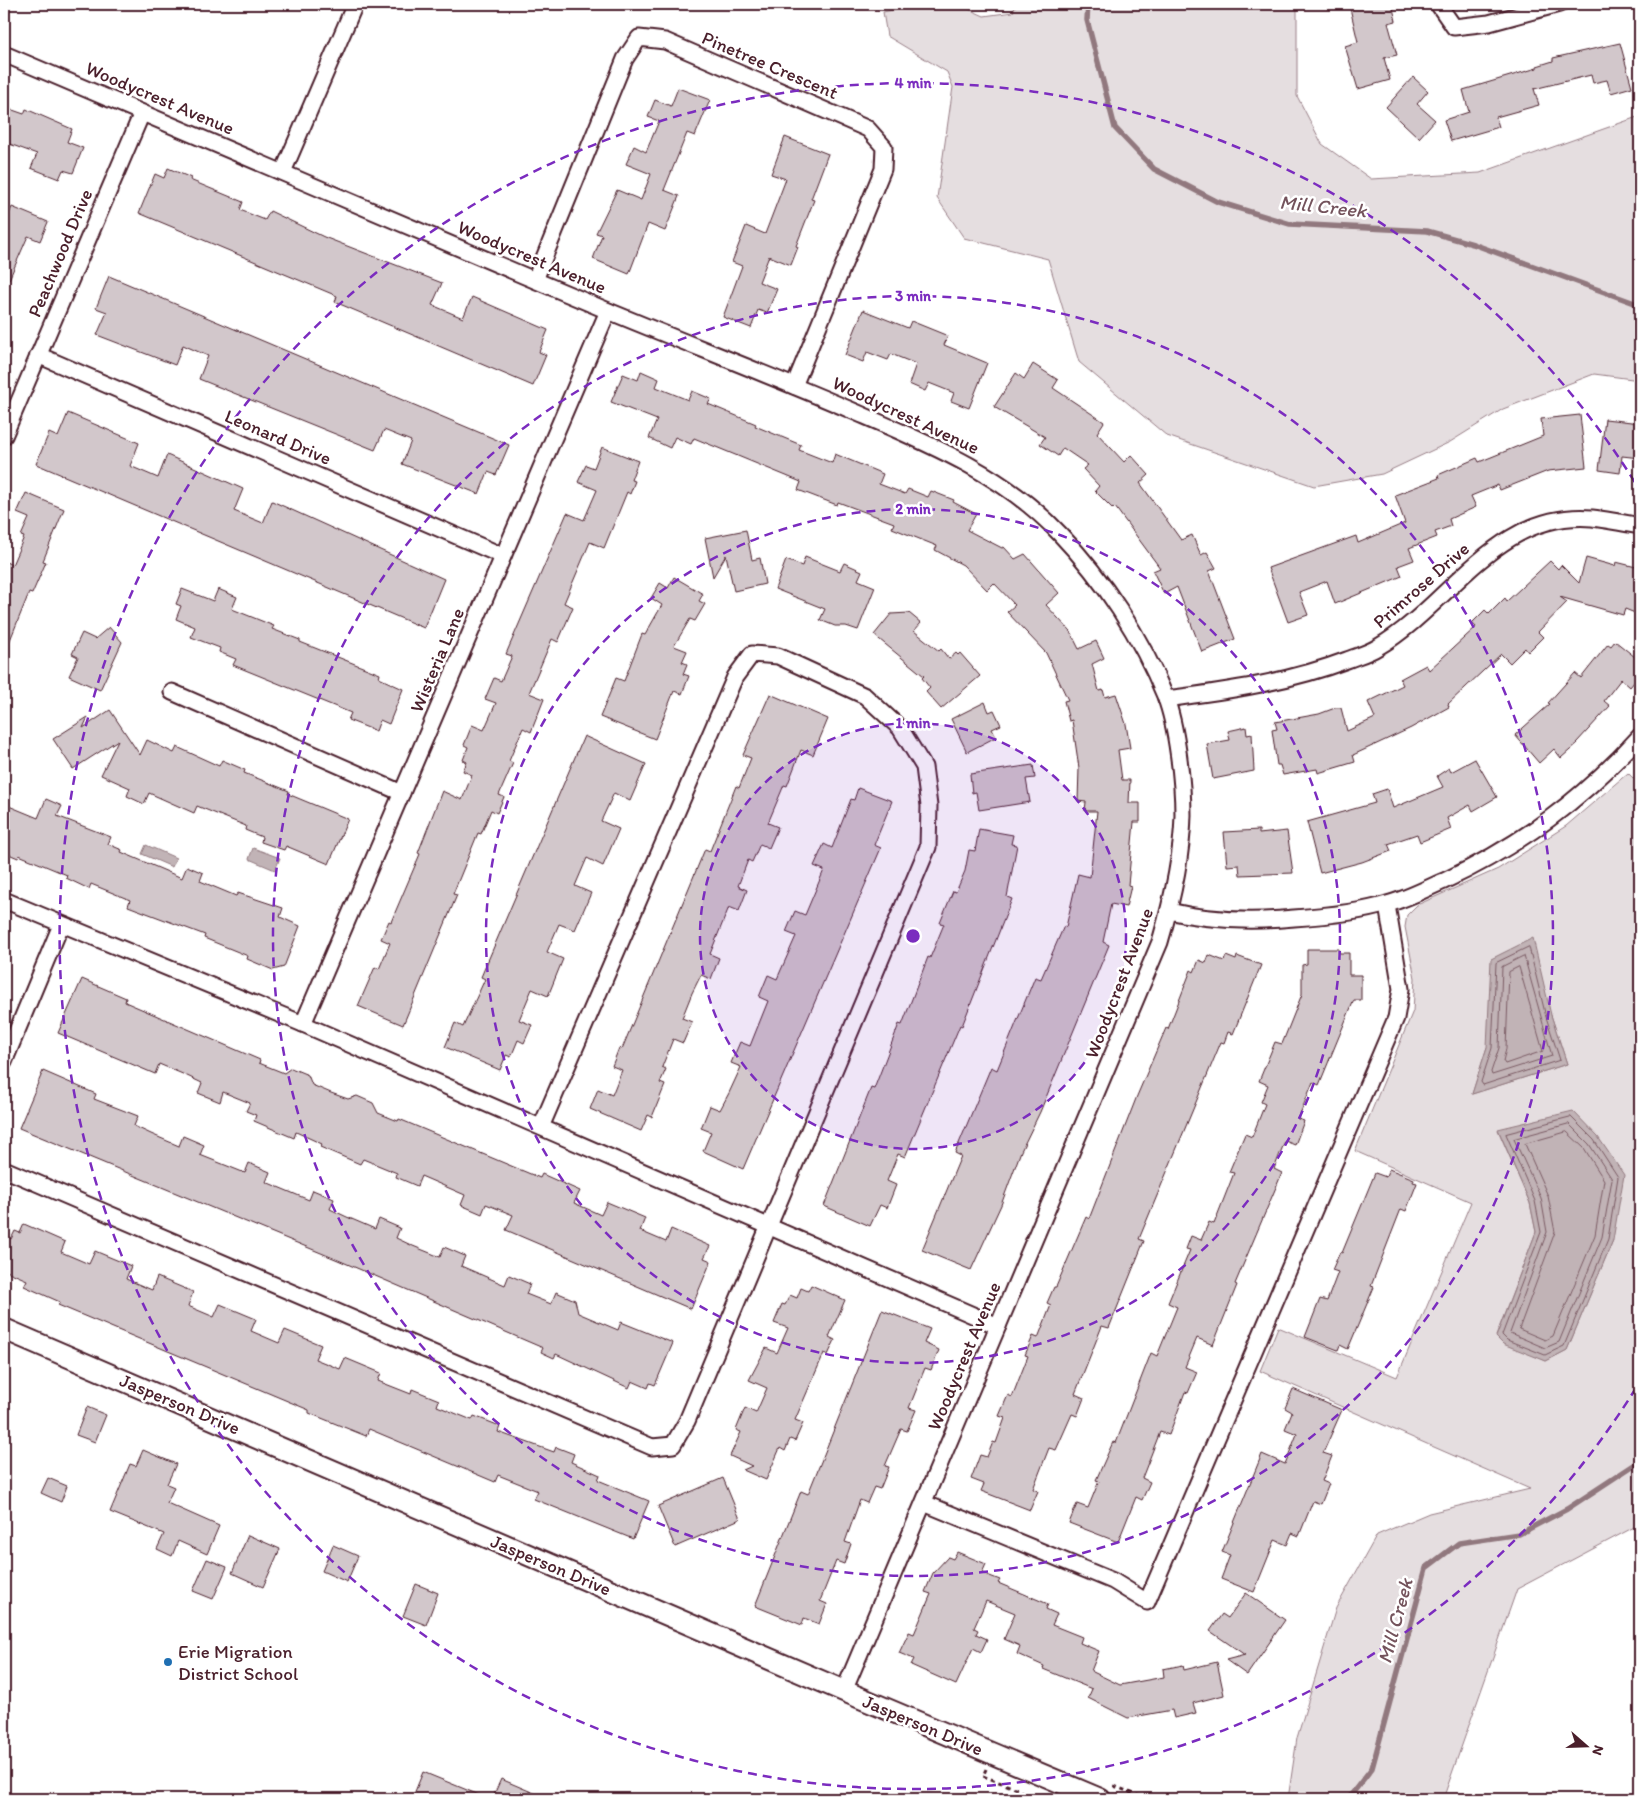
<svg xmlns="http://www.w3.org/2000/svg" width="1644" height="1803" viewBox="0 0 1644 1803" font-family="Itim,sans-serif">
<rect width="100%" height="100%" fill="#fff"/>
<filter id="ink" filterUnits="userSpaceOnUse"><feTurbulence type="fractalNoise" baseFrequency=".02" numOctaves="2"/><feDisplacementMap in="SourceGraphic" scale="10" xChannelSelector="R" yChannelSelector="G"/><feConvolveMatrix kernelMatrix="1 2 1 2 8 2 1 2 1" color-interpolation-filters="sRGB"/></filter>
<g filter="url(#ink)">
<!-- green -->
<g fill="#e5dee0" stroke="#987e86" fill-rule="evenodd">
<path d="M923,4H957L984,16L1013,12L1016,4H1297V96L1322,144L1371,179L1480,173L1640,116V380L1594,374L1503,409L1450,442L1382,474L1314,486L1167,436L1079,362L1048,259L964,238L937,198L953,87L947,72L887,36L883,12Z"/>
<path d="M1628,773L1640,785V1524L1517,1589L1443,1799H1288L1297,1738L1336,1608L1377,1535L1429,1513L1530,1489L1260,1371L1278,1327L1397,1377L1471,1202L1355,1151L1413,1011L1415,978L1405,927L1407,915L1417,905L1498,869L1566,826ZM1551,1015L1567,1064L1472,1094L1487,1047ZM1498,1130L1613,1240L1567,1350L1546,1361L1496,1336L1536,1232L1530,1203Z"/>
</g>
<!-- water -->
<g fill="#c1b3b6" stroke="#91787e">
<path d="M146,845L176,858L172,867L142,854Z"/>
<path d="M253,848L280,858L275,870L249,859Z"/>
<path d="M1533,938L1551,1015L1567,1064L1472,1094L1487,1047L1491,959Z"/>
<path d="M1573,1111L1598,1137L1624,1175L1613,1240L1567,1350L1546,1361L1503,1344L1496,1337L1536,1232L1530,1203L1498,1129Z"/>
</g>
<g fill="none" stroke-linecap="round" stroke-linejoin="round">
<!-- shore -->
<g stroke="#7a5a63" stroke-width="1">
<path d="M1529,947L1546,1017L1560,1060L1483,1085L1481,1082L1492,1048L1496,963Z"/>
<path d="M1524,956L1552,1056L1492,1075L1491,1072L1499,1048L1502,967Z"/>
<path d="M1519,967L1543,1051L1505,1064L1503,1061L1506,1049L1509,972Z"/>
<path d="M1571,1117L1594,1140L1618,1177L1608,1239L1564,1346L1545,1355L1507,1340L1502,1335L1541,1232L1535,1201L1506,1134Z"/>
<path d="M1569,1124L1589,1144L1612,1179L1602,1237L1559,1342L1545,1348L1510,1333L1547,1232L1541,1198L1514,1139Z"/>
<path d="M1567,1132L1584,1148L1604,1180L1595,1235L1553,1336L1545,1340L1519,1329L1555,1232L1548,1196L1525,1144Z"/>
</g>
<!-- stream -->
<g stroke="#91787e" stroke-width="5.5">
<path d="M1088,4L1087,20L1115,128L1154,169L1218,202L1290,224L1427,231L1473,244L1640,305"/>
<path d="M1348,1799L1372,1768L1426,1568L1459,1543L1519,1534L1567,1509L1637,1463L1640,1455"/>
</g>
</g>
<!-- building -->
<g fill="#d2c7cb" stroke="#4a1f2b">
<path d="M1349,4H1392L1396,21L1388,23L1397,55L1384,58L1390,80L1358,89L1345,46L1358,42Z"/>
<path d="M1620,43L1632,87L1611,93L1607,80L1593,83L1591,75L1534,89L1539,105L1496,117L1499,127L1451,141L1444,120L1469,112L1463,90L1537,68V66L1553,61V58Z"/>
<path d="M1413,77L1428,91L1417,104L1435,120L1419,138L1386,107Z"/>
<path d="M678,88L710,100L695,136L687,133L664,190L679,196L665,231L648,224L629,274L593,259L602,235L596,233L617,190L641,200L651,174L626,164L634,146L646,152L659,121L648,117L655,100L671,106Z"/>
<path d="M4,107L24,114L26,109L72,129L67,142L83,148L73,173L63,170L59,179L31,168L37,154L4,142Z"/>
<path d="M785,137L828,154L811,199L814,200L796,246L798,247L791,265L769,256L759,282L777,289L767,313L758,310L751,328L723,317L742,266L732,262L746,226L765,234L786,179L771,174Z"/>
<path d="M168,168L191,178L190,180L243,202L240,210L265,220L270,211L324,237L442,283L432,305L463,318L472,297L548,330L539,352L546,355L533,386L335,302L337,296L139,213L155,174L164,178Z"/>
<path d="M12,207L48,222L40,241L28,236L4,291V226Z"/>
<path d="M109,276L509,445L496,475L488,472L479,494L402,464L411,441L384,430L375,450L199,379L208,356L183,345L175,365L97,335L107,312L96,308Z"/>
<path d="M863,310L908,328L911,321L948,336L944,345L987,363L969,408L951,401L954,393L929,383L925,391L909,384L916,364L891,354L888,360L867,352L863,362L845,355Z"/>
<path d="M1033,364L1058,380L1053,388L1104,422L1097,433L1124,462L1131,455L1149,475L1140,483L1181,540L1192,535L1201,555L1207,552L1216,568L1209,571L1235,639L1202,652L1177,587L1164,594L1153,571L1160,568L1115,507L1113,509L1095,491L1099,486L1083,469L1088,465L1063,448L1058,456L1040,444L1045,437L994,407L1016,373L1024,379Z"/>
<path d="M641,371L659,379L656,387L688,400L692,391L711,399L708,404L756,424L755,426L801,445L799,450L832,463L835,454L883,474L879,484L905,494L908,489L928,497L931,491L954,500L953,502L976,514L967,530L1002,548L1004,547L1015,559L1025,554L1059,593L1046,605L1070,631L1079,649L1096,641L1104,658L1092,664L1099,691L1103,690L1105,697L1116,694L1126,724L1130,748L1118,750L1122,780H1130L1129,803H1140V822H1134L1128,885L1131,886L1126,907L1111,904L1103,942L1109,945L1040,1112L1021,1151L1001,1205L971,1270L922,1250L961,1156L955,1153L991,1067L997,1070L1035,977L1041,979L1064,926L1066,927L1078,874L1090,877L1097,811H1085L1086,802L1078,801L1079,768L1072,720L1069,721L1064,701L1068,700L1046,653L1007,612L1015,605L994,583L987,590L963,565L935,550L937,546L892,528L894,523L838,502L837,505L798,490L801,482L694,438L691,444L675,437L670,448L649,438L657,420L611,402L623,374L638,380Z"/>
<path d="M68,413L139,443L130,466L158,478L167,455L243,489L234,511L263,523L272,501L444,579L424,628L36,464L49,433L58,437Z"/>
<path d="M1580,415L1586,467L1548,471L1500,490L1498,485L1471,496L1476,507L1449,519L1451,526L1435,532L1437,537L1409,548L1414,560L1398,566L1402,576L1335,604L1327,581L1299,592L1308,615L1288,622L1268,568L1356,536L1358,543L1405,523L1395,495L1439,478L1438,475L1477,458L1479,462L1543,436L1541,419Z"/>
<path d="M1605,419L1640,423V458L1622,456L1620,473L1599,470Z"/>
<path d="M602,447L638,461L631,480L635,481L630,494L627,492L604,548L590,542L564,603L573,607L558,642L552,639L529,693L544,699L531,732L523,728L509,761L513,763L499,795L504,797L497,813L491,810L481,834L478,833L453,894L457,895L403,1025L358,1006L375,967L379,969L390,943L381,939L389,921L391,922L420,854L418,853L442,791L462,800L472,775L463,771L467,762L463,760L468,747L464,745L472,725L484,730L496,703L485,699L494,678L501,681L512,656L506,654L567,513L584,520L597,490L578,482L586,465L594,468Z"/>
<path d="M26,493L64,509L43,561L46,562L32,594L29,593L4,655V561L12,565L24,537L21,536L29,518L17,513Z"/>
<path d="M746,530L752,560L760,558L765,584L734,591L726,555L713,577L705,538Z"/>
<path d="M805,557L840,571L844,563L862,571L858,580L875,587L858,630L846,626H835L820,620L825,609L775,589L786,560L802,566Z"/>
<path d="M1586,558L1615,566L1616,562L1640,568V615L1625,609L1623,615L1560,597L1567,602L1538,632L1543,637L1528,652L1525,648L1510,663L1501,654L1448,704L1449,707L1411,728L1353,755L1355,762L1318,773L1317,769L1283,775L1280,765H1277L1272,730L1277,729L1275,722L1319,714L1335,708H1341L1347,731L1375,718L1368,702L1403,685L1400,679L1426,665L1429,670L1476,627L1472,623L1485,610L1489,614L1505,598L1507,601L1550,561L1558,569L1561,565L1579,583Z"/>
<path d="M674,577L703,594L699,601L705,604L695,621L690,619L674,646L687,651L682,662L687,664L683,674L689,676L682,694L674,691L655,739L600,717L616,678L624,681L642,634L645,635L662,605L651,598L660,583L668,588Z"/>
<path d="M182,589L213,601L218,589L237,597L232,609L274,626L272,629L300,640V642L380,674L379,678L403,689L389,724L380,720L376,731L348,720L351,713L233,665L236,659L219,652L220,648L191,637L195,627L176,619L181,606L176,604Z"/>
<path d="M909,613L921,623L914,631L939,651L941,649L949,659L956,653L958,655L960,653L980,676L941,709L926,692L930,688L922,678L924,676L874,635L891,614Z"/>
<path d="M109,627L122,642L100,690L69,676L78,657L72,654L82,633L95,639Z"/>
<path d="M1615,641L1640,661V675L1630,687L1621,679L1604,701L1610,706L1577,742L1578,743L1561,758L1554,749L1539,763L1515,735L1550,704L1548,703L1575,673L1581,678L1608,644L1611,646Z"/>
<path d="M770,694L828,719L813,755L801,750L787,786L784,785L768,823L778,827L769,848L760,844L752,862L748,860L738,886L747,890L739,911L729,907L710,954L719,958L711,979L701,975L692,993L682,1018L692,1022L683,1043L673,1039L662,1067L666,1069L660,1083L665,1085L652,1117L648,1115L641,1131L590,1109L598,1089L612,1095L622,1070L612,1066L619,1048L622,1049L705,849L710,851L736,786L739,788L751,758L743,755Z"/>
<path d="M985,702L989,712L994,710L1001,725L992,729L996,737L967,752L951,719Z"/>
<path d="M110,710L140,755L147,740L174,753L177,747L219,766L222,760L245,770L244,773L289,791L288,794L348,819L329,864L286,846L284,850L261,842L262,837L245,830L246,826L197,806L194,813L149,793L144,804L127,796L130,788L101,775L118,740L73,769L53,739L88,717L83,728Z"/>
<path d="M1246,727L1247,735L1252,734L1254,771L1213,779L1207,744L1230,740L1228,731Z"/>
<path d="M584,736L646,764L630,801L614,793L601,821L619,829L603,866L587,858L575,886L591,893L575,930L559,924L547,952L563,959L548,996L532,989L519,1020L532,1025L524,1043L518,1040L511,1057L506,1055L500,1070L445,1047L455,1023L463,1027L485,979L481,977Z"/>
<path d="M1475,759L1497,797L1473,811L1470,805L1447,818L1451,829L1420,842L1417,834L1388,844L1391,851L1362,862L1320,873L1307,822L1375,803L1372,794L1387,789L1393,808L1443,787L1437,776L1449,768L1451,772Z"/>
<path d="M1033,765L1035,778L1026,779L1030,802L979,810L976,792L972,793L970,774Z"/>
<path d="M858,788L892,801L874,845L881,848L743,1169L703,1151L711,1132L701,1128L710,1106L720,1110L729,1093L741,1067L731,1063L740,1042L750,1046L768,1001L759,997L768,975L777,979L796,936L786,932L795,911L805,915L824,870L814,866L824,844L832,848L851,799L854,800Z"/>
<path d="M46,799L62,806L57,816L111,837L108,844L122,850L121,852L182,878L187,866L203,873L200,881L236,896L238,893L283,908L280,917L300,926L284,967L273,970L247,959L248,956L204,938L205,935L128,906L130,900L91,884L89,889L66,878L67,875L19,855L18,858L4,852V804L38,818Z"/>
<path d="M979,829L1013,835L1011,844L1017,845L1007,897L1012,899L962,1026L960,1025L905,1157L898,1154L887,1181L896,1185L887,1208L880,1205L870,1226L824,1206L871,1088L874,1089L899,1024L902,1025L928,957L930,958L944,924L940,923L953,891L956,892L965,871L969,850L975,851Z"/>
<path d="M1259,830V834L1287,831L1293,873L1240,875L1239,865L1227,866L1224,832Z"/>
<path d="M1307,949H1339V953H1349V975H1361V1000H1354L1319,1085L1313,1082L1298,1119L1304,1121L1295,1145L1285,1141L1274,1169L1282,1173L1235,1284L1237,1285L1213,1345L1197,1338L1185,1367L1197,1372L1188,1393L1185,1392L1169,1435L1160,1432L1142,1478L1150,1482L1142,1500L1136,1497L1118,1542L1069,1523L1077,1504L1088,1508L1099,1481L1096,1480L1113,1442L1116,1443L1151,1353L1157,1356L1177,1307L1168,1303L1190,1250L1186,1249L1191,1236L1201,1240L1209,1222L1214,1224L1234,1173L1229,1172L1245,1134L1252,1137L1265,1104L1261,1102L1268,1085L1259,1081L1275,1042L1282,1044L1302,994V965L1307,964Z"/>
<path d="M1209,955L1224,961L1226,956L1236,960L1237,956L1261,965L1233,1034L1228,1032L1224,1043L1221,1042L1139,1239L1144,1241L1109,1328L1102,1326L1075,1394L1084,1398L1077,1416L1072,1414L1056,1450L1049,1448L1033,1489L1038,1491L1030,1510L981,1491L984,1484L971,1479L980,1455L987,1457L993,1442L996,1443L1005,1418L999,1416L1008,1395L1012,1397L1028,1356L1025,1355L1033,1336L1038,1338L1051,1305L1047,1303L1054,1287H1056L1086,1217L1089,1219L1137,1096L1166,1028L1168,1029L1191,970L1194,972L1199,960L1206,963Z"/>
<path d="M82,979L126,998L125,1002L260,1060L259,1063L284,1073L291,1068L308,1075L312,1085L331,1093L348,1099L357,1096L373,1103L378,1113L398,1121L399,1119L540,1178L542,1174L580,1191L574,1203L601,1215L607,1202L645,1218L640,1231L666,1242L671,1229L710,1246L704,1258L711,1261L691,1309L506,1230L513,1215L486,1204L482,1214L461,1205L465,1195L421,1176L417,1186L396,1177L397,1173L363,1159L360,1164L320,1147L322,1144L296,1132L294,1138L254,1121L256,1115L246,1111L250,1103L223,1092L220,1102L198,1093L202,1083L185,1075L159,1064L155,1074L58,1033Z"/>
<path d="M43,1071L96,1094L94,1099L138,1116L134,1126L151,1134L179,1146L183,1136L204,1145L200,1155L245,1173L249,1163L270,1172L266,1182L309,1200L313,1190L334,1199L330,1209L347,1217L375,1229L379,1219L400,1228L396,1238L413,1246L440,1257L444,1247L465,1256L461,1266L505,1285L509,1275L530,1284L526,1294L551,1304L556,1292L575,1300L578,1313L618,1330L621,1322L673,1343L655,1385L650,1383L648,1388L632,1381L629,1388L556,1354L554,1358L541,1352L543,1348L338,1260L19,1128Z"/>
<path d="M1389,1169L1414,1179L1413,1182L1417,1183L1406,1211L1401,1209L1371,1286L1374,1287L1348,1349L1340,1345L1338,1350L1305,1337L1320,1299L1327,1301L1338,1272L1332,1270L1340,1252L1342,1253L1375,1173L1386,1177Z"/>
<path d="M24,1224L65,1242L61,1252L89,1264L95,1251L131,1266L126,1279L152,1290L157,1277L193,1292L188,1306L214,1317L220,1304L256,1319L251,1331L279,1343L285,1330L321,1345L315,1359L340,1369L345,1358L381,1373L378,1381L411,1394L412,1389L439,1400L437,1406L472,1420L474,1416L500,1426L498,1432L554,1452L556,1447L574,1454L571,1462L600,1475L598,1480L649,1501L633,1539L534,1499L538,1491L498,1475L495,1482L369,1429L366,1436L309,1413V1410L58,1305L60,1302L24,1286L27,1280L4,1270V1235L11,1239L15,1231L20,1233Z"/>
<path d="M811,1285L845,1300L829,1337L835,1340L828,1355L824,1353L795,1420L803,1423L795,1441L790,1439L785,1451L780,1448L766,1480L743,1470L752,1466L730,1456L741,1432L736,1430L745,1408L756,1413L767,1388L749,1380L766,1348L777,1353L788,1328L774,1323L782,1304L785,1305L790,1295L797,1298L801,1288L808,1291Z"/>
<path d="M882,1310L930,1329L924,1343L939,1350L931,1370L925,1368L909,1408L916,1410L907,1431L901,1429L885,1466L889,1467L880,1489L874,1487L867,1503L860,1500L845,1542L851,1544L844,1564L836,1561L820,1601L827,1604L819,1624L804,1618L802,1625L755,1606L801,1491L808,1494Z"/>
<path d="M1293,1389L1342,1410L1323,1453L1332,1456L1322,1481L1329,1484L1321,1504L1313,1501L1299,1536L1292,1533L1287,1545L1275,1540L1254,1592L1221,1579L1230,1555L1222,1552L1262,1454L1285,1464L1297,1434L1285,1429L1292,1412L1285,1408Z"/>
<path d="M87,1407L106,1415L95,1442L76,1435Z"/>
<path d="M143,1450L176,1464L167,1484L174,1487L167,1503L219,1526L207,1554L178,1541L172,1556L157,1549L164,1534L110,1512L130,1464L136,1466Z"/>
<path d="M48,1478L67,1486L61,1502L41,1493Z"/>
<path d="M723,1478L740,1519L675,1547L658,1506Z"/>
<path d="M248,1535L280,1549L263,1587L232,1573Z"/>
<path d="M333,1545L358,1556L347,1582L322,1571Z"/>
<path d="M957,1552L986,1564L982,1573L1000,1580L998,1583L1048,1604L1046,1609L1057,1614L1052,1625L1082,1637L1080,1643L1099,1651L1091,1671L1120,1685L1164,1677L1163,1669L1183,1665L1184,1670L1217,1662L1224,1695L1193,1703L1196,1713L1174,1718L1172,1710L1128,1718L1088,1698L1092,1689L1043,1669L1044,1666L1017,1654L1020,1646L1004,1639L1015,1613L986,1601L974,1628L978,1630L976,1634L987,1639L981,1652L973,1648L956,1685L911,1665L914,1659L899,1653L909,1632L914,1634L931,1594L925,1592L933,1573L948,1557L953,1559Z"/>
<path d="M207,1559L227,1567L213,1599L193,1591Z"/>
<path d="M416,1584L438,1593L426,1625L403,1616Z"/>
<path d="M1246,1593L1285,1620L1247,1675L1226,1660L1245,1655L1210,1631L1222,1614L1228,1618Z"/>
<path d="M423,1772L489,1799H412Z"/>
<path d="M501,1779L548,1799H492Z"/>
</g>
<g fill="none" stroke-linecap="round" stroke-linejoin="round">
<defs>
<g id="street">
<path d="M1438,4L1454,27L1489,23L1559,4"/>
<path d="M4,54C205,140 405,226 606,310C688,344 772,376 853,411C927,443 1004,474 1060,534C1104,580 1141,637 1165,696C1177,727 1183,782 1183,815C1182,858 1172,901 1160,942L844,1691"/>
<path d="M283,172L355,4"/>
<path d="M535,280L625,59L639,38L665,41L868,129L884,147L883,169L794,386"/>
<path d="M38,355L503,556"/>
<path d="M4,436L142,113"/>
<path d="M172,692L402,793"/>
<path d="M1166,699C1227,691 1289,682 1347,660C1357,656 1369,653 1378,647C1450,605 1496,510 1592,518C1608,520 1624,523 1640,526"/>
<path d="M4,900L303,1024L998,1326"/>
<path d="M1169,911C1210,921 1252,922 1294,918C1324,916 1358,913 1387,904C1407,899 1425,889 1444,881C1521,845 1583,799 1640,736"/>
<path d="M303,1024L608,311"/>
<path d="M4,1062L61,925"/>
<path d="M4,1169L652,1447L673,1445L687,1421L928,847L929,806L924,767L900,728L865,696L778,656L752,654L735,677L541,1127"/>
<path d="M924,1503L1113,1581L1147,1602L1396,1018L1401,989L1387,905"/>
</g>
<path id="secondary" d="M4,1329L844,1691L1100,1799"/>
</defs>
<!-- street casing -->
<use href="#street" stroke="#4a1f2b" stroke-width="19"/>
<!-- secondary casing -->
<use href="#secondary" stroke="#4a1f2b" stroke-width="24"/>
<!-- path -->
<g stroke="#4a1f2b" stroke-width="3" stroke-dasharray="4 4" stroke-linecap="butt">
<path d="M986,1769L983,1776L1020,1790L1025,1799"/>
<path d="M1114,1786L1147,1799"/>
</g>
<!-- street -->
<use href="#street" stroke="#fff" stroke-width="15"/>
<!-- secondary -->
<use href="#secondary" stroke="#fff" stroke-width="20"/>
</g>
</g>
<!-- distance rings -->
<circle cx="913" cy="936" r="213" fill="#7b2cbf" fill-opacity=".12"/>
<g fill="none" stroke="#7b2cbf" stroke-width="2.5" stroke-dasharray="9 6">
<circle cx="913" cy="936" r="213"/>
<circle cx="913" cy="936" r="427"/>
<circle cx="913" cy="936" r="640"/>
<path d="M1636 1388A853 853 0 1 1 1636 484"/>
</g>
<!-- markers -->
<circle fill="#1f6fb2" stroke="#fff" stroke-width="2" cx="168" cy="1662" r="5"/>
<g text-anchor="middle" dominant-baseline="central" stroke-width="5" stroke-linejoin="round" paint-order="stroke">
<!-- street labels -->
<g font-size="19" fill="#4a1f2b" stroke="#fff">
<text transform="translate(770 65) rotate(23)">Pinetree Crescent</text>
<text transform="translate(160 98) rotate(23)">Woodycrest Avenue</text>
<text transform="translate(60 253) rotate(-67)">Peachwood Drive</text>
<text transform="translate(532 257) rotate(23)">Woodycrest Avenue</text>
<text transform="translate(906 415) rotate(25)">Woodycrest Avenue</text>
<text transform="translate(278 437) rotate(23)">Leonard Drive</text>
<text transform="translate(1421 585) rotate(-41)">Primrose Drive</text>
<text transform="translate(437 660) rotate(-67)">Wisteria Lane</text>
<text transform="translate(1119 983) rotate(-69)">Woodycrest Avenue</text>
<text transform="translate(964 1356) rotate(-67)">Woodycrest Avenue</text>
<text transform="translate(180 1404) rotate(23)">Jasperson Drive</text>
<text transform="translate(551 1565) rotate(23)">Jasperson Drive</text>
<text transform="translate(923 1725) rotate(23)">Jasperson Drive</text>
</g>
<!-- poi labels -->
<g font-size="19" fill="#4a1f2b" stroke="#fff" text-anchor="start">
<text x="178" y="1651">Erie Migration<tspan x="178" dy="22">District School</tspan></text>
</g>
<!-- water labels -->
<g font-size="20" font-style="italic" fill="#74535c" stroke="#fff">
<text transform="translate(1323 206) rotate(6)">Mill Creek</text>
<text transform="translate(1395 1621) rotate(-75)">Mill Creek</text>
</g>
</g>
<circle cx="913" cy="936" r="8" fill="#7b2cbf" stroke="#fff" stroke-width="2.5"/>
<g font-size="15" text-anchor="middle" font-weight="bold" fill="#7b2cbf" stroke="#fff" stroke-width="5" stroke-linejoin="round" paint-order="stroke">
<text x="913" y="88">4 min</text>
<text x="913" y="301">3 min</text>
<text x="913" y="514">2 min</text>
<text x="913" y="728">1 min</text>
</g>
<!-- margin -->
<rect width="1644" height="1803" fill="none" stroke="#fff" stroke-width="20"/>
<rect x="10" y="10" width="1624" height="1783" fill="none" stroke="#4a1f2b" stroke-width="2" filter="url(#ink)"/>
<!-- north arrow -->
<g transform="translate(1586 1746) rotate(110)" stroke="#ffffff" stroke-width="4" paint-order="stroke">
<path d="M0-4L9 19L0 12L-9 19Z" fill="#4a1f2b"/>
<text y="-8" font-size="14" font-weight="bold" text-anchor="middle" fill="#4a1f2b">N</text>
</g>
</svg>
